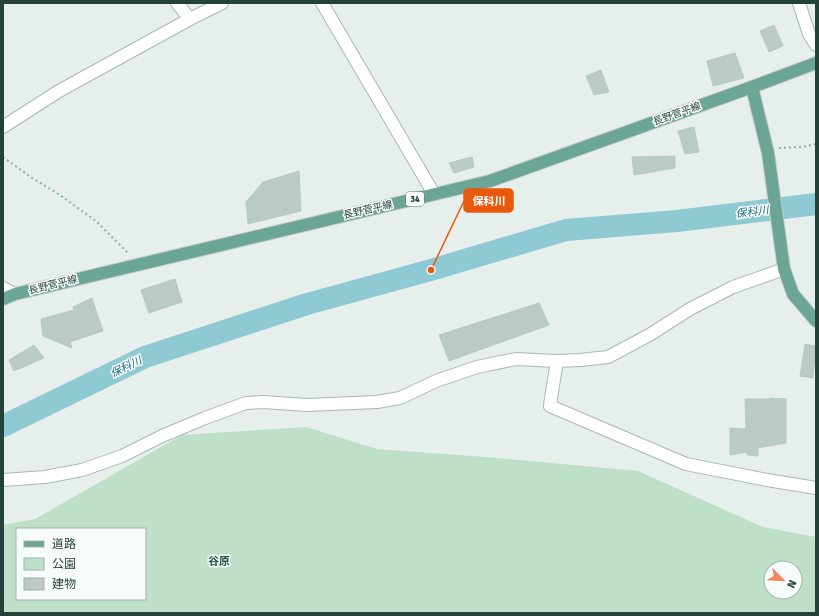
<svg xmlns="http://www.w3.org/2000/svg" width="819" height="616" viewBox="0 0 819 616" font-family="Signika,'Noto Sans JP',sans-serif">
<rect width="100%" height="100%" fill="#e6efeb"/>
<!-- green -->
<path fill="#bfe0c8" fill-rule="evenodd" d="M306,427L377,449L485,457L638,471L763,527L816,537V613H3V525L35,519L182,435ZM17,529H145V599H17ZM771,568H795V592H771Z"/>
<g fill="none" stroke-linecap="round" stroke-linejoin="round">
<!-- river -->
<path stroke="#8ec9d4" stroke-width="22" d="M3,426L145,357L307,304L431,270L566,230L677,221L816,204"/>
</g>
<!-- building -->
<g fill="#bbcac4" stroke="#b8c9c2">
<path d="M774,25L783,46L769,52L760,31Z"/>
<path d="M735,53L744,78L713,86L707,61Z"/>
<path d="M601,70L609,92L594,95L586,76Z"/>
<path d="M694,127L699,152L685,154L678,131Z"/>
<path d="M675,156V168L634,175L632,157Z"/>
<path d="M472,157L474,167L454,173L449,163Z"/>
<path d="M299,171L301,211L248,224L246,202L263,182Z"/>
<path d="M175,279L182,302L149,313L141,290Z"/>
<path d="M92,298L103,331L70,342L72,348L43,336L41,319L74,310L73,307Z"/>
<path d="M539,303L549,325L449,361L439,335Z"/>
<path d="M805,344L816,346L813,378L800,376Z"/>
<path d="M34,345L44,358L14,371L9,360Z"/>
<path d="M770,398L786,399V443L758,448V456L747,455V452L730,455V428L746,429L745,399H770Z"/>
</g>
<g fill="none" stroke-linecap="round" stroke-linejoin="round">
<defs>
<g id="minor">
<path d="M177,3L190,19"/>
<path d="M322,3L434,194"/>
<path d="M799,3L809,34L816,45"/>
<path d="M3,127L59,91L190,19L222,3"/>
<path d="M3,288L15,294"/>
<path d="M557,361L551,398L550,406L686,464L767,480L816,488"/>
<path d="M3,480L45,477L82,470L122,456L162,436L205,418L246,403L263,402L307,405L377,402L400,398L436,381L477,367L516,359L557,361L580,360L608,357L651,334L690,309L733,287L784,269"/>
</g>
<g id="major">
<path d="M752,87L768,153L784,269L793,294L816,321"/>
<path d="M3,299L15,294L490,181L752,87L816,63"/>
</g>
</defs>
<!-- minor casing -->
<use href="#minor" stroke="#a8b8b2" stroke-width="14"/>
<!-- major casing -->
<use href="#major" stroke="#c2cac8" stroke-width="14"/>
<!-- path -->
<g stroke="#86b3a5" stroke-width="2" stroke-dasharray="2 3" stroke-linecap="butt">
<path d="M779,148L802,147L816,144"/>
<path d="M3,157L32,178L57,193L96,221L129,254"/>
</g>
<!-- minor -->
<use href="#minor" stroke="#fff" stroke-width="12"/>
<!-- major -->
<use href="#major" stroke="#6aa596" stroke-width="12"/>
</g>
<g text-anchor="middle" dominant-baseline="central" stroke-width="3" stroke-linejoin="round" paint-order="stroke">
<!-- shield labels -->
<rect fill="#f7fbf9" stroke="#637a73" stroke-width="1" x="406" y="192" width="18" height="14" rx="3"/>
<g font-size="9" font-weight="bold" fill="#24423a">
<text x="415" y="199">34</text>
</g>
<!-- street labels -->
<g font-size="10" fill="#24423a" stroke="#f7fbf9">
<text transform="translate(677 114) rotate(-20)">長野菅平線</text>
<text transform="translate(368 210) rotate(-13)">長野菅平線</text>
<text transform="translate(53 285) rotate(-14)">長野菅平線</text>
</g>
<!-- water labels -->
<g font-size="11" font-style="italic" fill="#1c6f80" stroke="#f7fbf9">
<text transform="translate(752 212) rotate(-7)">保科川</text>
<text transform="translate(126 367) rotate(-26)">保科川</text>
</g>
<!-- neighbourhood labels -->
<g font-size="11" font-weight="bold" fill="#1f5548" stroke="#f7fbf9">
<text x="219" y="561">谷原</text>
</g>
</g>
<!-- callouts -->
<path fill="none" stroke="#e8590c" stroke-width="1.5" d="M431 270L464 201"/>
<circle fill="#e8590c" stroke="#f7fbf9" stroke-width="1.5" cx="431" cy="270" r="4"/>
<rect fill="#e8590c" stroke="#e8590c" stroke-width="1.5" x="464" y="189" width="49" height="23" rx="4"/>
<g font-size="11" text-anchor="middle" font-weight="bold" fill="#fff">
<text x="489" y="205">保科川</text>
</g>
<!-- border -->
<rect width="819" height="616" fill="none" stroke="#24423a" stroke-width="8"/>
<!-- legend -->
<rect x="16" y="528" width="130" height="72" fill="#f7fbf9" stroke="#a3b1ad"/>
<rect x="24" y="541" width="20" height="6" fill="#6aa596" stroke="#a3b1ad"/>
<text x="52" y="548" font-size="12" fill="#24423a">道路</text>
<rect x="24" y="558" width="20" height="12" fill="#bfe0c8" stroke="#a3b1ad"/>
<text x="52" y="568" font-size="12" fill="#24423a">公園</text>
<rect x="24" y="578" width="20" height="12" fill="#bbcac4" stroke="#a3b1ad"/>
<text x="52" y="588" font-size="12" fill="#24423a">建物</text>
<!-- north arrow -->
<g transform="translate(783 580) rotate(114)"><circle r="19" fill="#f7fbf9" stroke="#a3b1ad"/>
<path d="M0-3L7 15L0 10L-7 15Z" fill="#f4845f"/>
<text y="-6" font-size="11" font-weight="bold" text-anchor="middle" fill="#24423a">N</text>
</g>
</svg>
